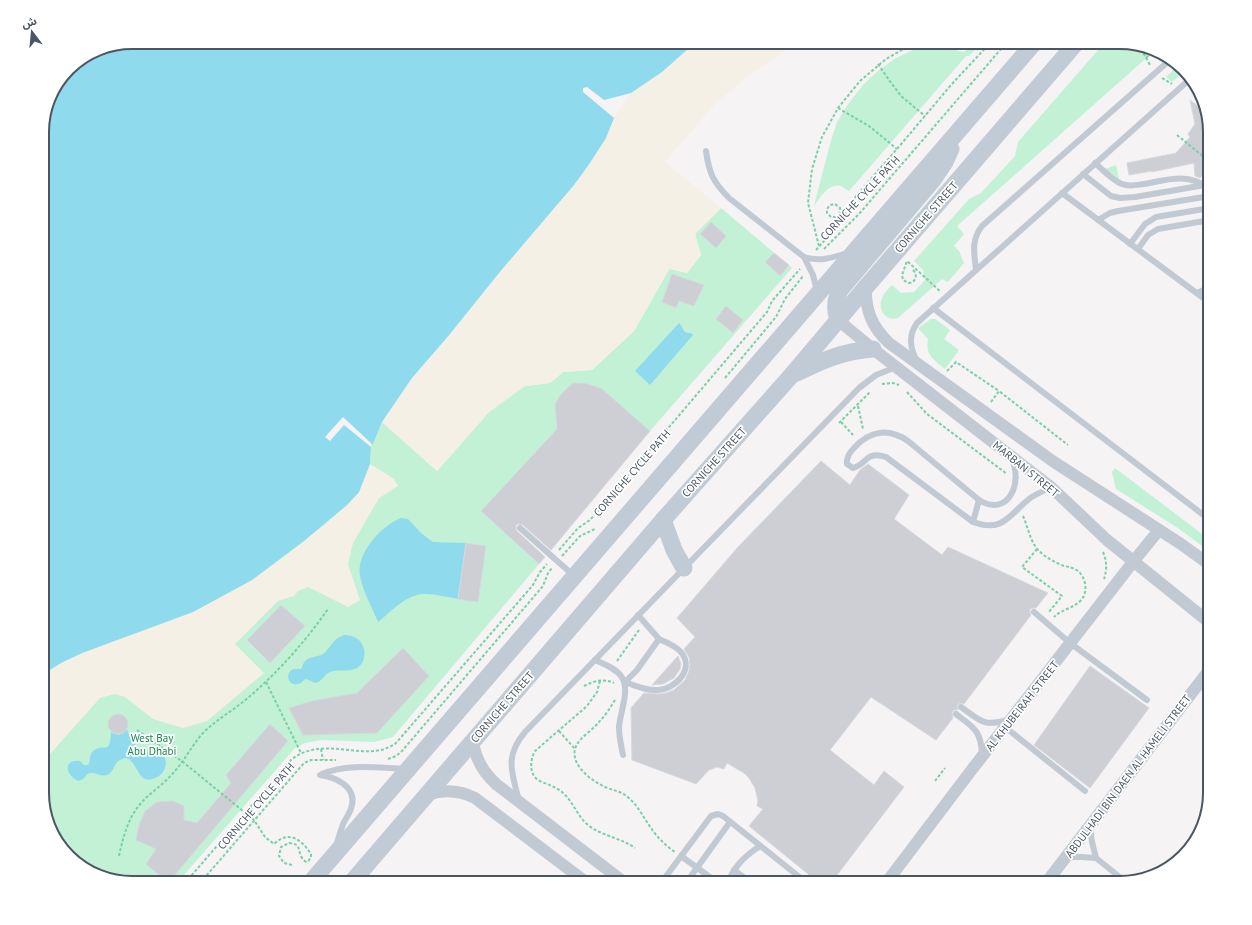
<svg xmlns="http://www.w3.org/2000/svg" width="1252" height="925" viewBox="0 0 1252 925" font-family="'PT Sans','Noto Sans Arabic',sans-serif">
<rect width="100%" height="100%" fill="#f5f3f3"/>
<!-- green -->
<g fill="#c3f1d5">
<path d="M930,42H948L958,51L964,52C970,47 974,43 981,47L978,51L975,50L969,56H966L849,191C847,190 843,187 841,186C828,183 820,198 814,206L830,144L837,122L849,103L863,85L878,71L896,58Z"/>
<path d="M1105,42H1121L1152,53L957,226L964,234L954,246L959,251L964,263L948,282L942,279L898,318C886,322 877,310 882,298C884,293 888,289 892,285L901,293L914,292L925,280L923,270L914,261L969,199L981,193L1015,156L1018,142Z"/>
<path d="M1179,65L1184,72L1172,82L1166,77Z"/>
<path d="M1116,165L1119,179L1105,169Z"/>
<path d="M721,208L792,268L650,431L601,389L585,383H573L561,394L555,404L557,429L481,511L539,564L393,737L374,742L321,740L305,743L295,748L177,883H131L77,865L54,838L42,799V675L370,464L371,447L373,444L382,422L437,471L489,412L525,386L550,383L563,372L592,370L634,331L670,268L687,273L701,255L695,234Z"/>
<path d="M931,319H935L950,330L944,339L959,350L945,369C934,360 925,355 928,339L918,328Z"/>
<path d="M1115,468L1206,537L1210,552L1178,528L1116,489L1112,472Z"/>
</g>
<!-- sand -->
<g fill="#f5f0e5">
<path d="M696,42H798L748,76L715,104L665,162L721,208L695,234L701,255L687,273L669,269L634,331L592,370L563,372L550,383L525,386L489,412L437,471L382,422L412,378L450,334L499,273L574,185L590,163L606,138L614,118L631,93L662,72Z"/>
<path d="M370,464L394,479L398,486L379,498L353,543L348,564L360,600L348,607L308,587L298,591L294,596L278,601L235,644L264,673L207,721L183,728L153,719L125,697L115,694L100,698L42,763V675L61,663L82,653L193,612L252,580L304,541L347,505L359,492Z"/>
</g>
<!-- water -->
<g fill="#90daee">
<path d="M132,42H696L662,72L631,93L604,100L587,87L583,88V92L614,118L606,138L590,163L574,185L499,273L450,334L412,378L382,422L373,444L371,447L370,464L359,492L347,505L304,541L252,580L193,612L82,653L61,663L42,675V126L51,92L72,64L98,49Z"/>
<path d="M679,323C684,327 682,334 691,333L693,335L650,385L635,371Z"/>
<path d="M401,518L408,519L421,533L433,542L466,543L458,599C447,597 428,592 417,595C401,599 390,613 378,622C372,607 363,592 360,576C356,553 381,526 401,518Z"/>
<path d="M344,635C348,635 353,636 356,638C367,644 368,664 355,669C348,672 338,669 330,672C325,674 321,683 315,683C313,682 309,680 306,679C303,680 301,684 298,684C288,687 284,672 294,669C297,669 299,669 301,669C303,666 303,663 305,661C310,656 318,657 323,654C332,647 331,640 344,635Z"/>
<path d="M127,729C129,736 132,742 138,747C144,752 152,747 159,751C170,758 167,773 155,778C136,786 139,760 125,758C112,762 117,767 110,773C103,779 97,772 91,773C85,773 86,780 78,781C65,775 63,759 80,761L84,765H88C91,761 89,756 92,752C103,741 110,758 111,732C117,736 123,735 127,729Z"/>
</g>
<!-- pier -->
<path fill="#f5f3f3" d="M343,417L372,444L371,447L344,425L330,441L325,437Z"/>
<!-- building -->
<g fill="#cdcfd5" stroke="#d7d9de">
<path d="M1190,100L1205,112L1210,131V179L1204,174L1200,178L1195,176L1194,163L1152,172V171L1129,175L1127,163L1176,153L1190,137L1188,134L1195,124Z"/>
<path d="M711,222L726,236L716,248L700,234Z"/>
<path d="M774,253L789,265L780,276L765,262Z"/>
<path d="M672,274L704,285L694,306L679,301L676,308L662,302Z"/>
<path d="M726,306L743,320L733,333L716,319Z"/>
<path d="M573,383H585L602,389L650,431L551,550L523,525L519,524L516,525V529L517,531L545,557L539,564L481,511L557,429L555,404L561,394Z"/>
<path d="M821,461L850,485L860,470L868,464L909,495L894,519L942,555L948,547L1048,593L1036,608H1033L1030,609V613L1031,615L964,704L961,703L958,704L957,707L958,710H954L952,713L953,718L936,740L871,697L830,750L874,785L884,771L904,787L831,883H819L749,826L763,809L757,806L758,801L755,788L749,778L744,773L727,763L724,769L717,767L709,770L696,784L632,760L631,708L644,693L659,694L666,693L674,690L685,680L689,671L690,665L689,657L684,649L695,637L677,618L738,547Z"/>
<path d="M466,543L486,546L478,602L458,599Z"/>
<path d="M281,605L305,626L270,663L247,640Z"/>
<path d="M403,648L429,676L377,733L303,735L289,708L312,701L357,693Z"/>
<path d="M678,656L681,664L680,669L674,678L663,684L652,685Z"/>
<path d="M1090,666L1149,708L1090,788L1034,745Z"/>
<circle cx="118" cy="724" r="10"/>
<path d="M270,724L288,741L168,883L146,864L156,849L136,840L139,825L145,811L157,802L173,801L184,806V820L197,823L231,783L226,775Z"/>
</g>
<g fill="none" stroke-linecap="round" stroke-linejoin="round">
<!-- path -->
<g stroke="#7ad0a6" stroke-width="2" stroke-dasharray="3 2" stroke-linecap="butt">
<path d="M1141,49L1150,65"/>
<path d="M1146,58L1152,53"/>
<path d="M878,64L889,80L901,96L925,116"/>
<path d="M1162,78L1172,84"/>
<path d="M838,108L869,126L897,149"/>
<path d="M1177,135L1210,162"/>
<path d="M836,217H831L827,213V209L830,205L835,204L840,208L839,224"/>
<path d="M819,246L808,203L812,169L822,137L838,108L860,81L886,59L916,42"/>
<path d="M824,249L859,214L1007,42"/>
<path d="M816,250L839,224L856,196L897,149L951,85L991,42"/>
<path d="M913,270C918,275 916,282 909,283L903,280L902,275L907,261L941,292"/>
<path d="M947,371L956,362L999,391"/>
<path d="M725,378L776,317L785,299L803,276"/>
<path d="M882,384L893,383L899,385"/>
<path d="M907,392L927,414L1007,474"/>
<path d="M991,402L999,391L1068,445"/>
<path d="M858,406L863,429"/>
<path d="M841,422L853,435"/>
<path d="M839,423L870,392"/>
<path d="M1023,516C1028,527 1030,541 1038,550C1045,557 1054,562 1064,566C1069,567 1074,568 1078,571C1086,578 1088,591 1082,599C1075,608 1062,609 1054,617"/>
<path d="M1037,549L1022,567L1062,596L1048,613"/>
<path d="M559,550L578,528L590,520L767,312L772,301L800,269"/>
<path d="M1103,552C1107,561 1107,570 1104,579"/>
<path d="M562,556L580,536L595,529"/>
<path d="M617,661L639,630"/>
<path d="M600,681L597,692L587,706L535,751C529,762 529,777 542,782C549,785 556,787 562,792C573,801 577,816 588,825C602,836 621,838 635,848"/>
<path d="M266,682L301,753"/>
<path d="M584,686C594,681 603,678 614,683"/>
<path d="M615,700C610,708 605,716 599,722C592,731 578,738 575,749C571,766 592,781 605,787C612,790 619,791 625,795C637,803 643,817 651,828C657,837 666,846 675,852"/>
<path d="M137,730L183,762L254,820L265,837L274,844C289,830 301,839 311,854V857L307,863"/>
<path d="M559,731L575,749"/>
<path d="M321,749L323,760"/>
<path d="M388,759L396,756L402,751L543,586L548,573L552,568"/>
<path d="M935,781L945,768"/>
<path d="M119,856C123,837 128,818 141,803C151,792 164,784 174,772C185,760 192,745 203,733C217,719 234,710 249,697C279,671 305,642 328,609"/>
<path d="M292,865L284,863L279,856L281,847L289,843C302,844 297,850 302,858C303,860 305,861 307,863"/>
<path d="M636,880L645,883"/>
<path d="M185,883L291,760C324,733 367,765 396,743L533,585L540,572L547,564"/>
<path d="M200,883L304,763L311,760H336"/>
<path d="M645,883H651"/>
</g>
<!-- lane -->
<g stroke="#c1cad2" stroke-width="6">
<path d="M706,151C709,173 713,182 729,198L804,257L813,275L817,291"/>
<path d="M1095,163C1103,170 1112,180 1122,184C1129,187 1136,185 1144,184C1171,179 1185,173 1210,188"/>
<path d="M1083,174L1111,196L1120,198L1135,197L1205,185"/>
<path d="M1062,193L1210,303"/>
<path d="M1098,220L1110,213L1118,211L1210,196"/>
<path d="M1130,244L1145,224L1156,217L1210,208"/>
<path d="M1138,249L1148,235L1158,229L1210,220"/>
<path d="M804,257C819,262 832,258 847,253"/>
<path d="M976,269C974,253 971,240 982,226L1171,59"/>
<path d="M1197,293L1210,287"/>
<path d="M933,308L1210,520"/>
<path d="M917,361C910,348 908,336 917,323L1190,79"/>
<path d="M1012,460C1023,483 1008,518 979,500L908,441C889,428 870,430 854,448C850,452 846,457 847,464L853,468C867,465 865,450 886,457L973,522C1003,533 1009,515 1029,499C1035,494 1043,491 1051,488"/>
<path d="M973,522L979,500"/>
<path d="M520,528L573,575"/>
<path d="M1034,612L1070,643L1147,700"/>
<path d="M638,615L659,639L637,670L625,682C636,686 647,691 658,690C676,689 696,668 680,651C675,646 666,642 659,639"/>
<path d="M595,660C604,664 615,668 621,676C631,689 620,712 619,727C619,737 621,745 623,755"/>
<path d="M961,707C981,721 983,727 1008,720"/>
<path d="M956,714C973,727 981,730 982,754"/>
<path d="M1005,727L1085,791"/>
<path d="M322,774C348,763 378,768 405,769"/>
<path d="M320,775C335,777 356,786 352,805C351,811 347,817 344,822C341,829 339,836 337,843"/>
<path d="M519,801C512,772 504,757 525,732L859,388L876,375L896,367"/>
<path d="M1090,828L1092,842L1096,858"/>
<path d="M681,856L718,883"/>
<path d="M1066,857H1081L1096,858L1126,882"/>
<path d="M734,870L751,883"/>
<path d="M661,883L711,816L718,814L723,816L807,883"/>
<path d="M686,883L730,822"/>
<path d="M728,883C733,867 746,855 760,846"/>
</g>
<!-- street -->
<g stroke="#c1cad2" stroke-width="12">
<path d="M866,287C865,310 872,327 889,343L1054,462L1181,544L1210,565"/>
<path d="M838,320L873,349L1052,488L1107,540L1210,623"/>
<path d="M473,741C475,758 483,772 496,784L625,883"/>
<path d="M427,795C444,789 459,790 475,798L587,883"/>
<path d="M886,883L970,772L1133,562L1159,530"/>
<path d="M1046,883L1210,669"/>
</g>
<!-- secondary -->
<g stroke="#c1cbd6" stroke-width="17">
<path d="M838,320C834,309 835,300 840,290L933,180L945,162L951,149"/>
<path d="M797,373C823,360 844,351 873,349"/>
<path d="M663,520L674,550L684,568"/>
<path d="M310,883L1035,42"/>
<path d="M351,883L663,520L790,377L866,287L1077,42"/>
</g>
</g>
<g text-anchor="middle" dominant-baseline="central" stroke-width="3.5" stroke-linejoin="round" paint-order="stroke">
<!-- street labels -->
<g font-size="11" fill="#4a5661" stroke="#fff">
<text transform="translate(860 198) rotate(-47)">CORNICHE CYCLE PATH</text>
<text transform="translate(926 217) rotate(-49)">CORNICHE STREET</text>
<text transform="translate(714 462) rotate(-48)">CORNICHE STREET</text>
<text transform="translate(1026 469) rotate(39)">MARBAN STREET</text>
<text transform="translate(632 473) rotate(-49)">CORNICHE CYCLE PATH</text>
<text transform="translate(1022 706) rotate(-52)">AL KHUBEIRAH STREET</text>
<text transform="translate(502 707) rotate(-49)">CORNICHE STREET</text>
<text transform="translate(1128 776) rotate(-53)">ABDULHADI BIN DAEN AL HAMELI STREET</text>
<text transform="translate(256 806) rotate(-49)">CORNICHE CYCLE PATH</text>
</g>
<!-- park labels -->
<g font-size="11" fill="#17864f" stroke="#fff">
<text x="152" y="738">West Bay<tspan x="152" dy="13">Abu Dhabi</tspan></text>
</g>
</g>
<!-- crop -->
<path d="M0 0H1252V925H0ZM132 49H1120A83 83 0 0 1 1203 132V793A83 83 0 0 1 1120 876H132A83 83 0 0 1 49 793V132A83 83 0 0 1 132 49Z" fill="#fff" fill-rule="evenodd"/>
<path fill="none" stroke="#4a5661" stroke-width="2" d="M132 49H1120A83 83 0 0 1 1203 132V793A83 83 0 0 1 1120 876H132A83 83 0 0 1 49 793V132A83 83 0 0 1 132 49Z"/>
<!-- north arrow -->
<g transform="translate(32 32) rotate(344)" stroke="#ffffff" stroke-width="3" paint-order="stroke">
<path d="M0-3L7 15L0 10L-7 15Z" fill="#4a5661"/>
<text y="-6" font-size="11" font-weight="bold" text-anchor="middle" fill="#4a5661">ش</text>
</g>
</svg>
